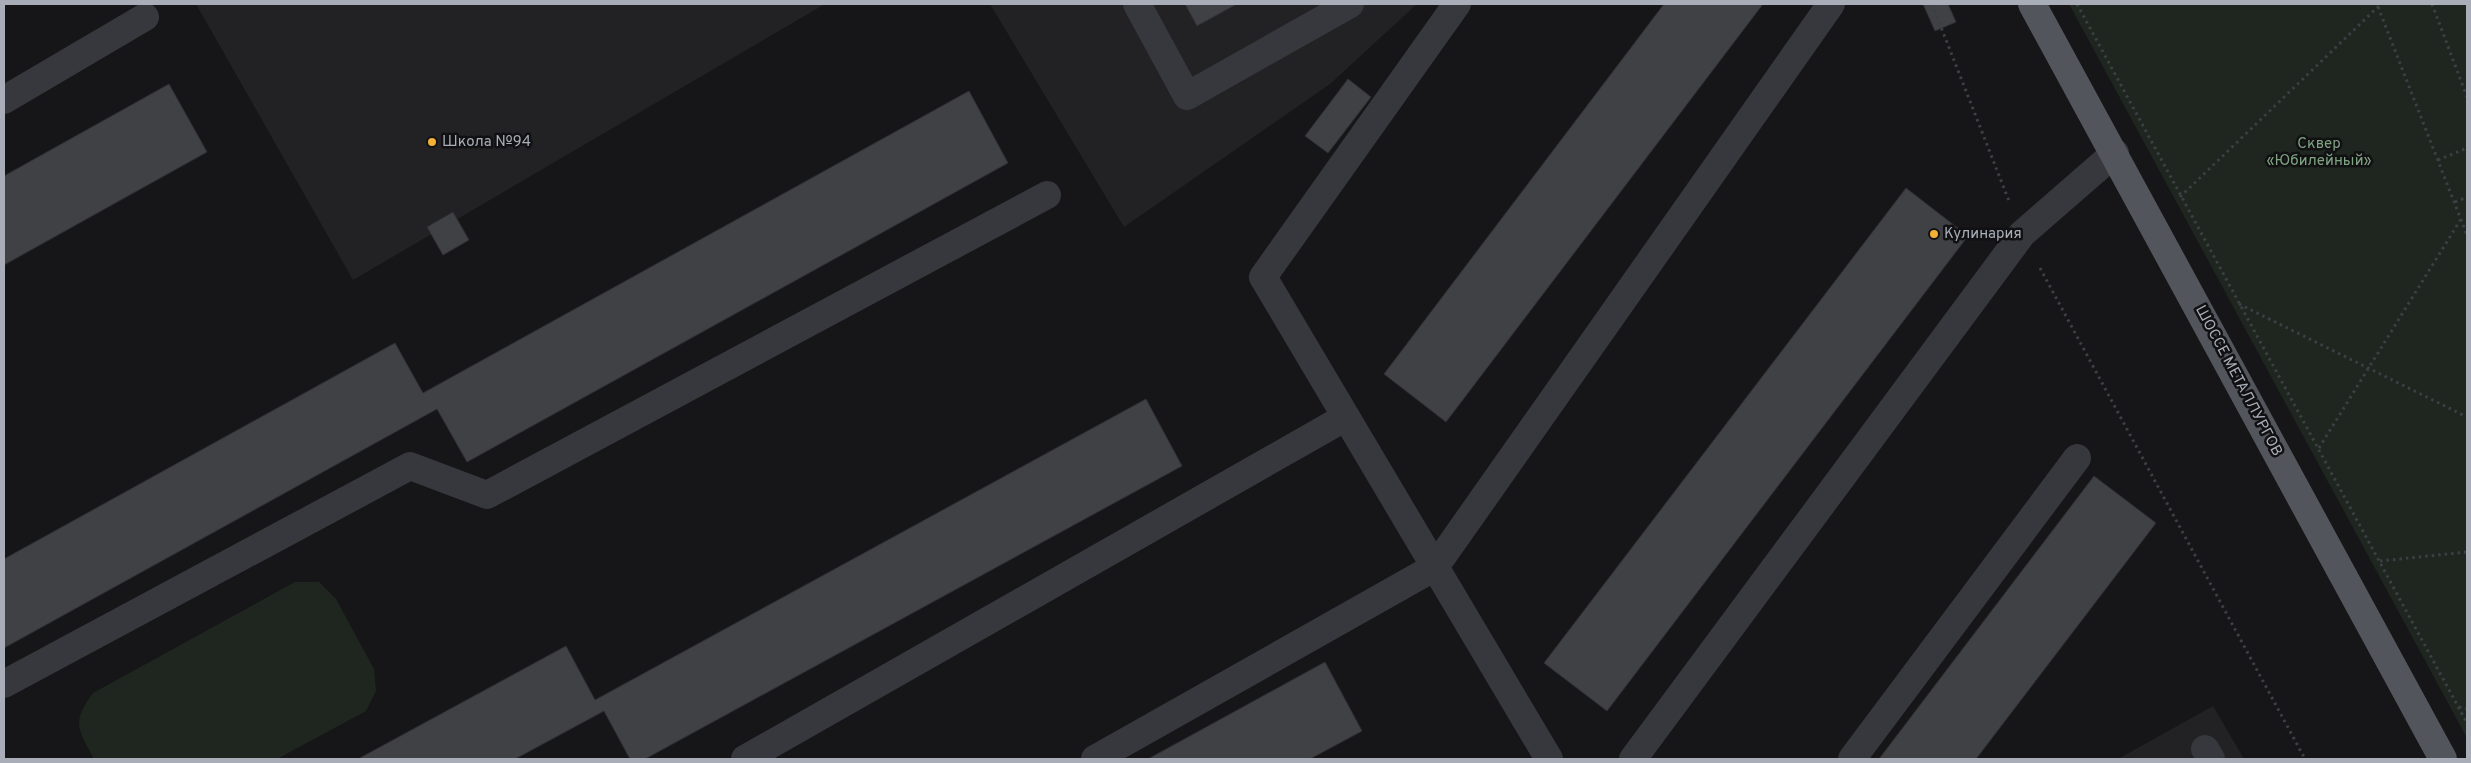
<svg xmlns="http://www.w3.org/2000/svg" width="2471" height="763" viewBox="0 0 2471 763" font-family="Overpass,sans-serif">
<rect width="100%" height="100%" fill="#161618"/>
<!-- built -->
<g fill="#222225">
<path d="M196,4H825L353,280Z"/>
<path d="M990,4H1417L1330,84L1124,227Z"/>
<path d="M2213,706L2244,759H2118Z"/>
</g>
<!-- green -->
<g fill="#1e261f">
<path d="M2069,4H2467V738Z"/>
<path d="M295,582H319L336,599L374,669L376,691L366,711L277,759H94C78,728 71,723 93,693Z"/>
</g>
<!-- building -->
<g fill="#404145" stroke="#303034">
<path d="M1185,4H1237L1197,26Z"/>
<path d="M1664,4H1763L1446,422L1384,374Z"/>
<path d="M1923,4H1948L1956,22L1935,31Z"/>
<path d="M1348,79L1371,97L1328,153L1305,136Z"/>
<path d="M169,84L207,152L4,265V176Z"/>
<path d="M969,91L1008,163L467,462L437,409L4,648V559L395,343L423,393Z"/>
<path d="M1906,188L1968,236L1607,711L1544,663Z"/>
<path d="M453,212L469,240L443,255L427,227Z"/>
<path d="M1146,399L1182,466L645,759H630L604,711L515,759H358L566,646L595,700Z"/>
<path d="M2094,476L2156,523L1976,759H1879Z"/>
<path d="M1325,662L1362,731L1310,759H1148Z"/>
</g>
<g fill="none" stroke-linecap="round" stroke-linejoin="round">
<!-- path -->
<g stroke="#3d3f44" stroke-width="3" stroke-dasharray="2.5 4" stroke-linecap="butt">
<path d="M1932,4L2009,201"/>
<path d="M2077,4L2467,723"/>
<path d="M2432,4L2467,97"/>
<path d="M2378,7L2467,235"/>
<path d="M2438,160L2467,148"/>
<path d="M2180,197L2381,4"/>
<path d="M2455,202L2467,197"/>
<path d="M2040,268L2305,759"/>
<path d="M2239,304L2467,417"/>
<path d="M2319,448L2461,219"/>
<path d="M2380,561L2467,552"/>
<path d="M2459,707L2467,709"/>
</g>
<!-- minor -->
<g stroke="#37383d" stroke-width="28">
<path d="M1137,4L1187,96L1350,4"/>
<path d="M1457,4L1263,277L1549,759"/>
<path d="M4,100L145,17"/>
<path d="M4,684L410,466L487,495L1047,195"/>
<path d="M2205,749L2211,759"/>
<path d="M745,759L1346,417"/>
<path d="M1095,759L1435,567L1831,4"/>
<path d="M1633,759L2022,234L2115,153"/>
<path d="M1852,759L2077,458"/>
</g>
<!-- major -->
<path stroke="#53555c" stroke-width="28" d="M2032,4L2443,759"/>
</g>
<!-- markers -->
<g fill="#f2b134" stroke="#111113" stroke-width="2">
<circle cx="432" cy="142" r="5"/>
<circle cx="1934" cy="234" r="5"/>
</g>
<g text-anchor="middle" dominant-baseline="central" stroke-width="5" stroke-linejoin="round" paint-order="stroke">
<!-- poi labels -->
<g font-size="15" fill="#a8adb8" stroke="#111113" text-anchor="start">
<text x="442" y="142">Школа №94</text>
<text x="1944" y="234">Кулинария</text>
</g>
<!-- park labels -->
<g font-size="15" fill="#7fa381" stroke="#111113">
<text x="2319" y="144">Сквер<tspan x="2319" dy="17">«Юбилейный»</tspan></text>
</g>
<!-- street labels -->
<g font-size="15" fill="#a8adb8" stroke="#111113">
<text transform="translate(2238 381) rotate(62)">ШОССЕ МЕТАЛЛУРГОВ</text>
</g>
</g>
<!-- border -->
<rect width="2471" height="763" fill="none" stroke="#a8adb8" stroke-width="10"/>
</svg>
